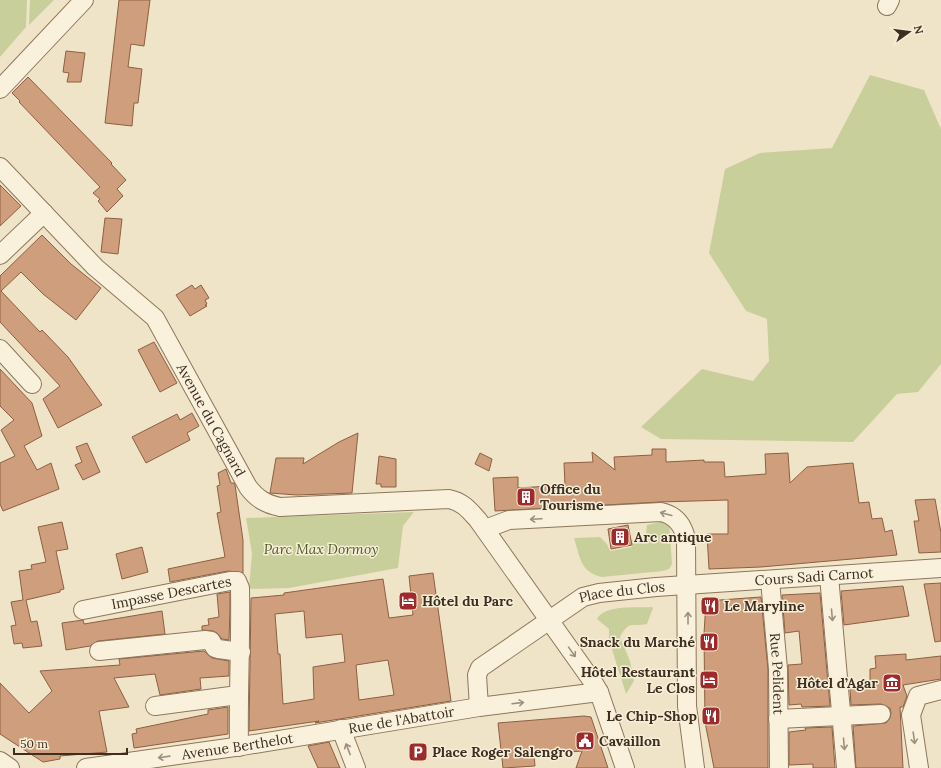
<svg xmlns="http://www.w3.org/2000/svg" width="941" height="768" viewBox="0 0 941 768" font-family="Lora,serif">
<rect width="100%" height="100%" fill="#f0e4c8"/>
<!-- green -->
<g fill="#c9cf9b">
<path d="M0,0H27L26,27L0,57Z"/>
<path d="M30,0H54L29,25Z"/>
<path d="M870,75L924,90L941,129V364L918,392L897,394L853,442L661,439L641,427L702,369L753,381L769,361L767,319L746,311L709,253L725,169L760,153L832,148Z"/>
<path d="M414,512L403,526L398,568L289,588L249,589L252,553L246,518Z"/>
<path d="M669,520L672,564L669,569L663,571L602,577C580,572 580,557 574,538L600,537L607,544L610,551L632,547V540L646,534L647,525Z"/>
<path d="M652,607L653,608L647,624C632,627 629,620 620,637L630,661L634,681L626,694L609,640V629L597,619C605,604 636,608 652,607Z"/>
</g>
<!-- building -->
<g fill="#cf9f7d" stroke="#8d5f41" fill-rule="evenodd">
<path d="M119,0H150L144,46L131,44L128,67L142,69L138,103H134L132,126L105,123Z"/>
<path d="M66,51L85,53L81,82H67L69,73L63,72Z"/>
<path d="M28,77L112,163L111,164L126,180L117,189L123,196L107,212L98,201L100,199L93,193L100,187L19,102L20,101L12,93Z"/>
<path d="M0,185L21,206L0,226Z"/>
<path d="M105,218L122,219L118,254L101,252Z"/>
<path d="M42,235L71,264L101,288L76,320L43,294L21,272L1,291L40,332L42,330L68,357L102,405L58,428L43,399L60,386L0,322V276Z"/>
<path d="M192,285L195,289L201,285L209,298L205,300L207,304L205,305L207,306L190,316L176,295Z"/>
<path d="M154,342L177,383L160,392L138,350Z"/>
<path d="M0,369L32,403L42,436L24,446L37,470L51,463L59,489L3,511L0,504V463L15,456L1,430L14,420L0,406Z"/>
<path d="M192,413L199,426L187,433L190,440L146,463L132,437L177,414L180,420Z"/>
<path d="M358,433L352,493L297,495L270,493L276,458H304L303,464L339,442Z"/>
<path d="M87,443L100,472L83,480L75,465L82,462L76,447Z"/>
<path d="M652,449H666V462L704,460V462H724L725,477L766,474L765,454L788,453L790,483L807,467L853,463L859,503L869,502L872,519L882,518L885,532L892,530L897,555L761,567L709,569L707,534H728V500L660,502L495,511L493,478L518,477V488L565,485L564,463L593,462L592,452L615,470L614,457L652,455Z"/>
<path d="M480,453L492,459L489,471L475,464Z"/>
<path d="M379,456L396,459V487H381V484H376Z"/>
<path d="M226,469L231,483H234L235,485L243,540V573L228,571L170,582L168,569L225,557L217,513L221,512L217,486L220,485L218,473Z"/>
<path d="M935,499L941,533V552L919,553L914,521H919L915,500Z"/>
<path d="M62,522L68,549L56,551L64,589L60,590V592L26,600L31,622L37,621L42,646L23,648L22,643L14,644L11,626L16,625L11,602L23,600L19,571L32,569L31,565L46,562L38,527Z"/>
<path d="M628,525L632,545L611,549L608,529Z"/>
<path d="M142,547L148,572L122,579L116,554Z"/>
<path d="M433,573L451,701L315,723L319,721L249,731L251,598L284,595V593L383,579L389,618L413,615L409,576ZM304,611L306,638L342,634L345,662L313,667L314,699L283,704L280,654H278L275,614ZM388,660L394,695L359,700L356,665Z"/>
<path d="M941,583V641L935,642L924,584Z"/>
<path d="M903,586L909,616L844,625L841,591Z"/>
<path d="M230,592V608L229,640L222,639L217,633L213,631L202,630V626L209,625L208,619L219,617L217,594Z"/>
<path d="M820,593L830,706L802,707L801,704L789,705L788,665L802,664L799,631L785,633L782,595Z"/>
<path d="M761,597L768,670V768H714L705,722L704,634L706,601Z"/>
<path d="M162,611L165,634L98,641L90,646L66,650L62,623L83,620L84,624Z"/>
<path d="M204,651L212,658L229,661V676L200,678L201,689L160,695L155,674L114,678L129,707L99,711L107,752L60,756V759L43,762L0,734V683L29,713L52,691L40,671L120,665L119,659Z"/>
<path d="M906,654V660L941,656V679L903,685L907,696L903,707H900L903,768H856L853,726L886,723L890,718L891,713L890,708L881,704L851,705L850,689L870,688V669L876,668L875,656Z"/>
<path d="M228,707V734L134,748L132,734L137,733L136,729L208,714V710Z"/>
<path d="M584,716L591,717L608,768H576L582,751L534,755L535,766L503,768L498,723Z"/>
<path d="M832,727L835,768H813V764L789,765V732L806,730L805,728Z"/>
<path d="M329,742L340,768H318L308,746Z"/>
</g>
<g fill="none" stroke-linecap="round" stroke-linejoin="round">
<defs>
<g id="street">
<path d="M887,6L890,0"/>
<path d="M0,89L84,0"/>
<path id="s1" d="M0,167L95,267L155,318L248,487C257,499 266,504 280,507L449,499C463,502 469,510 478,520L593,682L599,692L625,768"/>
<path d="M0,255L44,213"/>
<path d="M0,349L32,384"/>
<path d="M485,529L509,520L661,512C675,515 683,525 686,539L687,706L695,768"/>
<path d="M829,576L846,768"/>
<path id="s2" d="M770,580L778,669L779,768"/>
<path id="s3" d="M83,610L230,581H237L240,588C241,641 238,694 239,747"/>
<path d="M99,651L205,640L211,641L215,648L218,649L241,652"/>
<path d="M155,706L238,695"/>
<path id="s4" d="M479,707L477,675L480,668L583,597L599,593L656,587L941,568"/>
<path d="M778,719L881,714"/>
<path d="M341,729L356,768"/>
<path d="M0,761L10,768"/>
<path id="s5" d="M86,768L242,746L479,707L599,692"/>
<path d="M919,768L911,715L918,696L941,690"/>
</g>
</defs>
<!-- street casing -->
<use href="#street" stroke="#8d765c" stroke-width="20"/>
<!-- street -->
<use href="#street" stroke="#faf1dc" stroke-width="18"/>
</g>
<!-- one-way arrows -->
<defs><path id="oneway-shaft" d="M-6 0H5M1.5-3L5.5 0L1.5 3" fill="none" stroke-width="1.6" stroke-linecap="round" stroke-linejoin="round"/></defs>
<g stroke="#9c907e">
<use href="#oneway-shaft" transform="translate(666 514) rotate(-165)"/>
<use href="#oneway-shaft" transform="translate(536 519) rotate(177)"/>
<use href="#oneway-shaft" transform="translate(832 615) rotate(85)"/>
<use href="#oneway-shaft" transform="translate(688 618) rotate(-90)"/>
<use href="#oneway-shaft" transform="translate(572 652) rotate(55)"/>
<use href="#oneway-shaft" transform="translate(518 703) rotate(-7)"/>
<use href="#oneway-shaft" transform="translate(914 738) rotate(82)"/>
<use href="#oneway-shaft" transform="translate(844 744) rotate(85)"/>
<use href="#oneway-shaft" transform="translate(348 749) rotate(-111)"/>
<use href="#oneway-shaft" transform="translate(164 757) rotate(172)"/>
</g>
<!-- icons -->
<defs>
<symbol id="building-square" viewBox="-11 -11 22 22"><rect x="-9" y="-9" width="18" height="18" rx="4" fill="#9e2a2b" stroke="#f7eed8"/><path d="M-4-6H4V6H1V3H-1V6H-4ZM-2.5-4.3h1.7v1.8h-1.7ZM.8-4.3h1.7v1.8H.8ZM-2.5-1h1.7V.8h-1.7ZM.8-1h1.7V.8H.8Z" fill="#fff"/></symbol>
<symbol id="hotel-square" viewBox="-11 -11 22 22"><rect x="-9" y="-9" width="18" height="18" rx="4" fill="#9e2a2b" stroke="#f7eed8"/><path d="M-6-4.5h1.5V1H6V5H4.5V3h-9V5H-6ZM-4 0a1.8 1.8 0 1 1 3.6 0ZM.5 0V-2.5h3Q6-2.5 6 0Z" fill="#fff"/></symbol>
<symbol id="restaurant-square" viewBox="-11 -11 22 22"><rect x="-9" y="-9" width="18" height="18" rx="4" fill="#9e2a2b" stroke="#f7eed8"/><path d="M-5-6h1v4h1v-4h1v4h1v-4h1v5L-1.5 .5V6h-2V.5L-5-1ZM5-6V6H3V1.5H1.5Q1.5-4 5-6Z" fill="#fff"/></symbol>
<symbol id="museum-square" viewBox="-11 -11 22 22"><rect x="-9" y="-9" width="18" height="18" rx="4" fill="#9e2a2b" stroke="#f7eed8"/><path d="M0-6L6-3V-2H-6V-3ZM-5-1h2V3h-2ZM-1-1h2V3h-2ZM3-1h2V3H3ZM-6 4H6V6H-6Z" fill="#fff"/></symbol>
<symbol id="civic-square" viewBox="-11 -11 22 22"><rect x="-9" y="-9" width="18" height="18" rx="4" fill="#9e2a2b" stroke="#f7eed8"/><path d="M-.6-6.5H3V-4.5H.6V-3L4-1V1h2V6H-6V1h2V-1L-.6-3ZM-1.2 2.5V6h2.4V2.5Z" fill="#fff"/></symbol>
<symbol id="parking-square" viewBox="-11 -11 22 22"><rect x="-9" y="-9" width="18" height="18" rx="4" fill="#9e2a2b" stroke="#f7eed8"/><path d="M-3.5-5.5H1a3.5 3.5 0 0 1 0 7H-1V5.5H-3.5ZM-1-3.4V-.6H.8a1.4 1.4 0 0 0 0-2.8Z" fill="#fff"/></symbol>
</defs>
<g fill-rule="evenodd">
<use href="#building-square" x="515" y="486" width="22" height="22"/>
<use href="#building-square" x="609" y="526" width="22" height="22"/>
<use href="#hotel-square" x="397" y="590" width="22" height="22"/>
<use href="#restaurant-square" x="699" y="595" width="22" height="22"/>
<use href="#restaurant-square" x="698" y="631" width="22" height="22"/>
<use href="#hotel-square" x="698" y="669" width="22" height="22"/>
<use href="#museum-square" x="881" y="672" width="22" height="22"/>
<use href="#restaurant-square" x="700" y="705" width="22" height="22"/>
<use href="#civic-square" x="574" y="730" width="22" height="22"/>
<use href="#parking-square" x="407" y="741" width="22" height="22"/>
</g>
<g text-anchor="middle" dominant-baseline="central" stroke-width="3" stroke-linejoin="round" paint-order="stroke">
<!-- street labels -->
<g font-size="14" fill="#3d2e20" stroke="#f7eed8">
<text stroke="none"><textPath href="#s1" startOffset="333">Avenue du Cagnard</textPath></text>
<text stroke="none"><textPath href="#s4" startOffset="397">Cours Sadi Carnot</textPath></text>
<text stroke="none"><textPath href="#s3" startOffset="90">Impasse Descartes</textPath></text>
<text stroke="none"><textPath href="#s4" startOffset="204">Place du Clos</textPath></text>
<text stroke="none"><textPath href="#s2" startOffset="94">Rue Pelident</textPath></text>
<text stroke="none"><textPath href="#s5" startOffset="319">Rue de l'Abattoir</textPath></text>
<text stroke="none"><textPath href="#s5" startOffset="153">Avenue Berthelot</textPath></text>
</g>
<!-- poi labels -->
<g font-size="14" font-weight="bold" fill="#3d2e20" stroke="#f7eed8" text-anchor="start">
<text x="540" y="489">Office du<tspan x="540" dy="16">Tourisme</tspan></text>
<text x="634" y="537">Arc antique</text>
<text x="422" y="601">Hôtel du Parc</text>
<text x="724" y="606">Le Maryline</text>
<text x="695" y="642" text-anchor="end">Snack du Marché</text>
<text x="695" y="672" text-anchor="end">Hôtel Restaurant<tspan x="695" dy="16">Le Clos</tspan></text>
<text x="878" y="683" text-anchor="end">Hôtel d’Agar</text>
<text x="697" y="716" text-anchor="end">Le Chip-Shop</text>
<text x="599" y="741">Cavaillon</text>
<text x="432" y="752">Place Roger Salengro</text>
</g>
<!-- park labels -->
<g font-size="14" font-style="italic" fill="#4d5a26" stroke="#f7eed8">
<text x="321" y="549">Parc Max Dormoy</text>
</g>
</g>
<!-- north arrow -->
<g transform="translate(909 32) rotate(76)" stroke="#f7eed8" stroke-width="3" paint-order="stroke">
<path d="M0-3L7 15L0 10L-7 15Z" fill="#3d2e20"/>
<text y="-6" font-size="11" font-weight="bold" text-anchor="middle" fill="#3d2e20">N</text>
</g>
<!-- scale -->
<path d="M14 748v6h113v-6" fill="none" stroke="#3d2e20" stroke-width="2"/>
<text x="20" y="748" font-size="12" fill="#3d2e20" stroke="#f7eed8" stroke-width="3" paint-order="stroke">50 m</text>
</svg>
